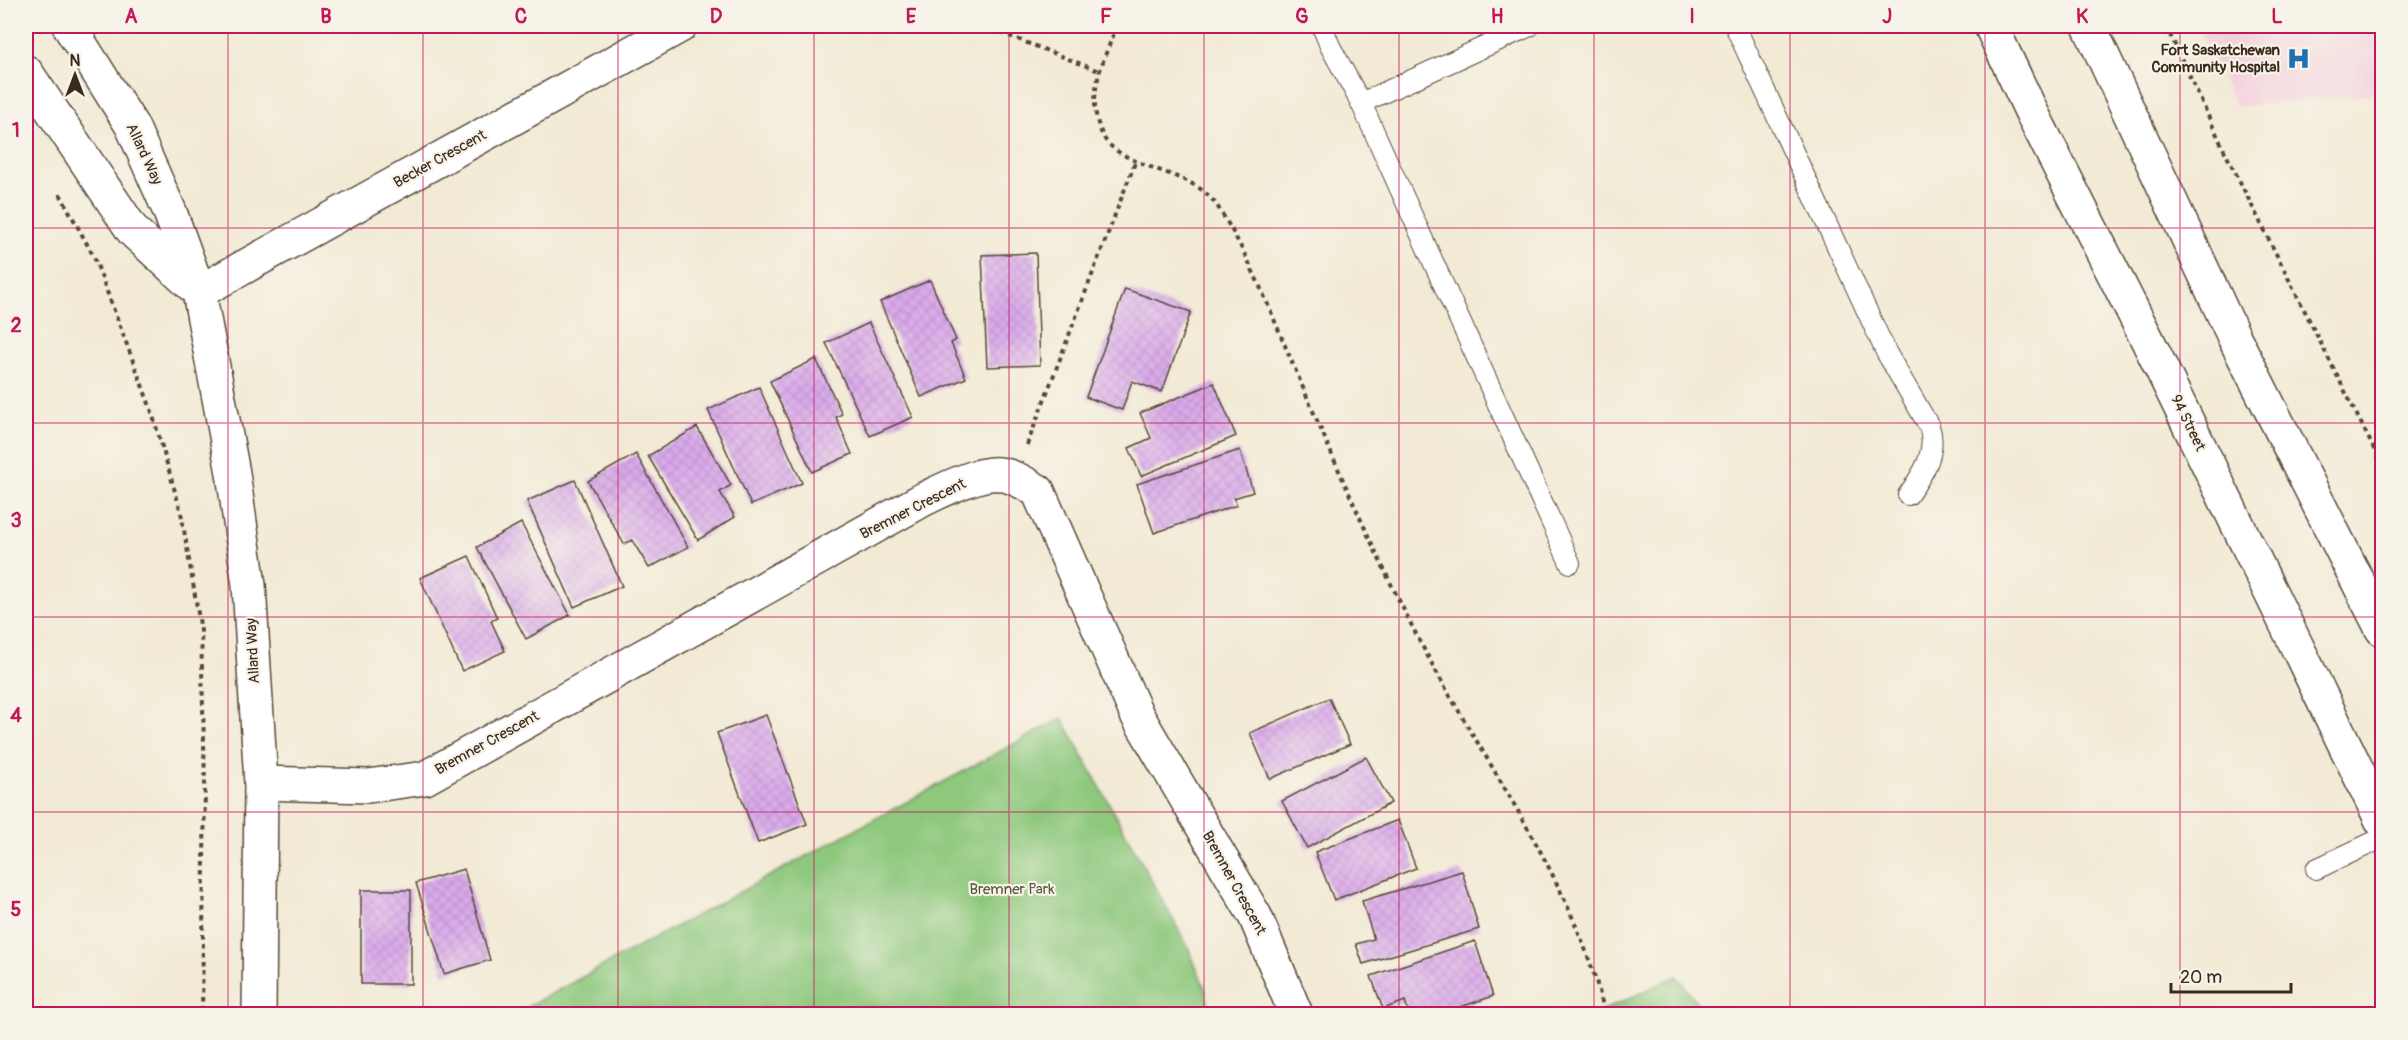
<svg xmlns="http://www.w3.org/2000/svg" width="2408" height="1040" viewBox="0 0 2408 1040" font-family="Pangolin,sans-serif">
<defs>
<pattern id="building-cross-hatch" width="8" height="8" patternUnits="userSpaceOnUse" patternTransform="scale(1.5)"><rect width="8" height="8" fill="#daaaeb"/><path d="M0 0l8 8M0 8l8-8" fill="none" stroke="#bc92c9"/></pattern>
</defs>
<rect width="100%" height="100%" fill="#f7f3e8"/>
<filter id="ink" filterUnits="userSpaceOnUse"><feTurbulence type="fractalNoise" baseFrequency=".0167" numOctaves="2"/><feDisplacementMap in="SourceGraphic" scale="12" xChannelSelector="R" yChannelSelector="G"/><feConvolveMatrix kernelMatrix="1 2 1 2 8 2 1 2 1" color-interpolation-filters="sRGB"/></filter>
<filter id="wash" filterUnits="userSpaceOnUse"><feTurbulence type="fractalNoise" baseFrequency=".008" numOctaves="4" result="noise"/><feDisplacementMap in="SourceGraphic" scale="24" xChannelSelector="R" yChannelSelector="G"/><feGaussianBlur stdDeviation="1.35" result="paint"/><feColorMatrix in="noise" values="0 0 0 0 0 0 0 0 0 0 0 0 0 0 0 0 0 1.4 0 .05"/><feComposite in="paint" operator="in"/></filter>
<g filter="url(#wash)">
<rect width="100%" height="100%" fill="#f2ead5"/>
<!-- built -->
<path fill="#f4cfdd" d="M2197,26H2382V93L2236,107Z"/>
<!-- park -->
<g fill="#8dc87d" stroke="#64794e" stroke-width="1.5">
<path d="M1062,718L1188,947L1204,986L1211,1014H514Z"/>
<path d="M1677,976L1705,1014H1596Z"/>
</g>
<g id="blocks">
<!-- building -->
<g fill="url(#building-cross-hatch)">
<path d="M1036,253L1040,365L987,367L982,255Z"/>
<path d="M930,280L956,340L951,343L966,378L921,397L880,302Z"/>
<path d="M1125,289L1191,312L1162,392L1132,381L1122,410L1086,397Z"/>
<path d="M869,323L913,417L870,436L826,343Z"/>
<path d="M816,359L842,414L836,417L852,454L812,472L770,381Z"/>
<path d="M1214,383L1236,436L1141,476L1129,448L1151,438L1140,413Z"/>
<path d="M759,387L802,483L751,505L708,410Z"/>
<path d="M697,427L731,485L720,492L735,517L698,540L648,456Z"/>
<path d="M1240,450L1253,492L1234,498L1237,505L1154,533L1137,484Z"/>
<path d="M636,454L688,547L649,568L632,540L624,544L588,481Z"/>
<path d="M575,480L622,586L574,607L527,501Z"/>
<path d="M521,523L570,615L526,639L477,547Z"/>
<path d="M469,556L497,618L491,621L505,651L462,671L420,578Z"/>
<path d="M1329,698L1350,744L1270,779L1250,733Z"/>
<path d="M766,715L807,824L758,843L717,733Z"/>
<path d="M1366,757L1391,803L1307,848L1282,801Z"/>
<path d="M1398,820L1416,868L1334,900L1315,852Z"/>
<path d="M464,869L490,960L444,974L416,883Z"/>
<path d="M1462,871L1479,929L1363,964L1356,944L1374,939L1362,901Z"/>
<rect x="361" y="890" width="50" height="94"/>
<path d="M1475,941L1493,996L1440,1014H1409L1405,1001L1383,1009L1371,976Z"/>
</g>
</g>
</g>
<g filter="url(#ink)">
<use href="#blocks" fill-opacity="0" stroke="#564739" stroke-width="1.5"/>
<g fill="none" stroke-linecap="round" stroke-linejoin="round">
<defs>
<g id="lane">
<path d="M1322,26L1330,46L1361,103L1570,563"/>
<path d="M1735,26L1886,352L1929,426C1938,452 1923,474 1908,495"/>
<path d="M1361,103L1530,26"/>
<path d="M2316,869L2382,838"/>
</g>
<g id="street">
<path d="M199,292L680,26"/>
<path d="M261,783L368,786L425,778L924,499C943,490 979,471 1000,474C1014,476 1026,484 1038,491L1137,715L1255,916L1296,1014"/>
</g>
<g id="secondary">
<path d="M69,26L132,126L170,212L199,292L233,473L249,585L261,783L259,1014"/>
<path d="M1991,26L2032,113L2148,341L2382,821"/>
<path d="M2089,26L2234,337L2382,629"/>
<path d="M26,72L133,231L195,288"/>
</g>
</defs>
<!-- lane casing -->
<use href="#lane" stroke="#564739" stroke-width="22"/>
<!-- street casing -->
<use href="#street" stroke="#564739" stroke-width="36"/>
<!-- secondary casing -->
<use href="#secondary" stroke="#564739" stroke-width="36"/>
<!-- path -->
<g stroke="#564739" stroke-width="4" stroke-dasharray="4.5 4.5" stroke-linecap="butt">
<path d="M984,26L1099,71"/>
<path d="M1117,26C1103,61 1084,98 1103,136C1116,163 1177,171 1202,190C1212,197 1218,207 1224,217C1253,264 1273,318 1295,369C1333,458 1371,546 1415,632C1480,759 1572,874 1605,1014"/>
<path d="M2166,26L2226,154L2382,465"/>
<path d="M60,194L94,257L151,409L181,512L201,631L205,782L202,1014"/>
<path d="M1027,445L1136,160"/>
</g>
<!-- lane -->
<use href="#lane" stroke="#fff" stroke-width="20"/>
<!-- street -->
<use href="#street" stroke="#fff" stroke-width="33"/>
<!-- secondary -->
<use href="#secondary" stroke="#fff" stroke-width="33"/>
</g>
</g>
<!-- grid -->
<path fill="none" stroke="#c2185b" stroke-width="1.5" stroke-opacity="0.55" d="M228,26V1014M423,26V1014M618,26V1014M814,26V1014M1009,26V1014M1204,26V1014M1399,26V1014M1594,26V1014M1790,26V1014M1985,26V1014M2180,26V1014M26,228H2382M26,423H2382M26,617H2382M26,812H2382"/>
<!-- icons -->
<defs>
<symbol id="hospital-bare" viewBox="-9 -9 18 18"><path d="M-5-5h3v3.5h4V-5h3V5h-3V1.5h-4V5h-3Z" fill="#1f6fb2" stroke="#f7f3e8" stroke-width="2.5" paint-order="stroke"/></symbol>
</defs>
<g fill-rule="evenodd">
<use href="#hospital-bare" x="2282" y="42" width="33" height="33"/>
</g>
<g text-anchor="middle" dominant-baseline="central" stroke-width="4.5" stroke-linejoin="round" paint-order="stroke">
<!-- poi labels -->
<g font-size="15" font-weight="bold" fill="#3b2a1e" stroke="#f7f3e8" text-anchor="end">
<text x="2280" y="50">Fort Saskatchewan<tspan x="2280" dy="17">Community Hospital</tspan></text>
</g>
<!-- street labels -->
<g font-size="15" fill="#3b2a1e" stroke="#f7f3e8">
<text transform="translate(144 154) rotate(65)">Allard Way</text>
<text transform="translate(440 159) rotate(-29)">Becker Crescent</text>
<text transform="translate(2188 423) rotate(64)">94 Street</text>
<text transform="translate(913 509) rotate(-27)">Bremner Crescent</text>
<text transform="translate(253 651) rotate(-93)">Allard Way</text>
<text transform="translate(487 743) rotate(-29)">Bremner Crescent</text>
<text transform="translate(1234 883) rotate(61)">Bremner Crescent</text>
</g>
<!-- park labels -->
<g font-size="15" fill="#54593a" stroke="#f7f3e8">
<text x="1012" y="889">Bremner Park</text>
</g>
</g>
<!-- margin -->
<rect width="2408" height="1040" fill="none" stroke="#f7f3e8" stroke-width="66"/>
<!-- north arrow -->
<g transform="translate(75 75)" stroke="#f7f3e8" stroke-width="4.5" paint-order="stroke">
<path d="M0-4.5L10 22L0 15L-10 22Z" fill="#3b2a1e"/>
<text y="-9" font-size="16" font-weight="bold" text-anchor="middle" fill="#3b2a1e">N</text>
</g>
<!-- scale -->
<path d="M2171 983v9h120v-9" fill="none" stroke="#3b2a1e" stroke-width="3"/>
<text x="2180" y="983" font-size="18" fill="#3b2a1e" stroke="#f7f3e8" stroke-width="4.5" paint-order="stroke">20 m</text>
<rect x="33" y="33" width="2342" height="974" fill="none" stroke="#c2185b" stroke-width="2"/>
<g font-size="20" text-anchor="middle" font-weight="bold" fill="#c2185b">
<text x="131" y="23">A</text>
<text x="326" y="23">B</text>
<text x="521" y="23">C</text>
<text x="716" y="23">D</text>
<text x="911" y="23">E</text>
<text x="1106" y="23">F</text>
<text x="1302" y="23">G</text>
<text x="1497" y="23">H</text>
<text x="1692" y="23">I</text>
<text x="1887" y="23">J</text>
<text x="2082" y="23">K</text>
<text x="2277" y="23">L</text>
<text x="16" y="137">1</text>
<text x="16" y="332">2</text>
<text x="16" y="527">3</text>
<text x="16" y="722">4</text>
<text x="16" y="916">5</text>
</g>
</svg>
